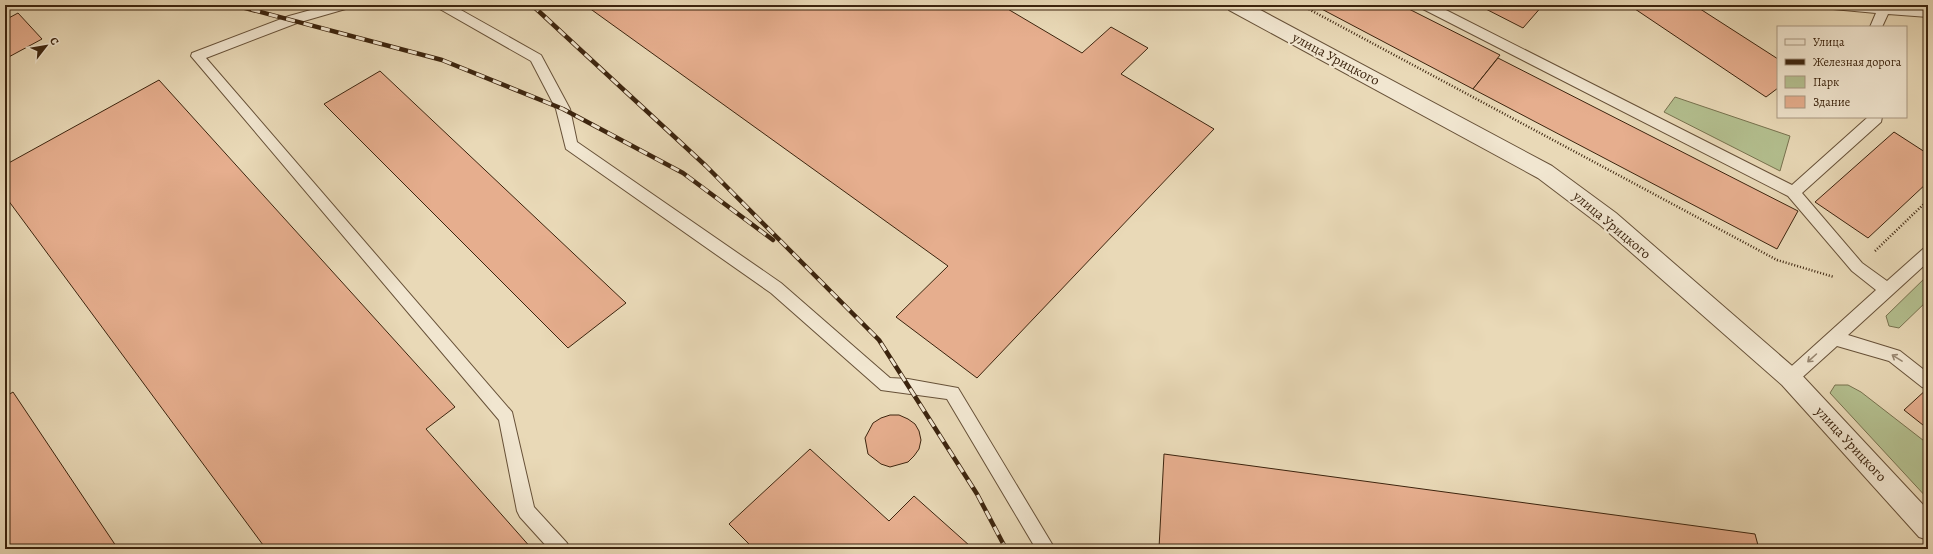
<svg xmlns="http://www.w3.org/2000/svg" width="1933" height="554" viewBox="0 0 1933 554" font-family="Alegreya,serif">
<rect width="100%" height="100%" fill="#e9d9b7"/>
<filter id="stains"><feTurbulence type="fractalNoise" baseFrequency=".005" numOctaves="4"/><feColorMatrix values="0 0 0 0 .2 0 0 0 0 .09 0 0 0 0 .02 0 0 0 .5 -.17"/></filter>
<radialGradient id="worn" r=".72"><stop offset=".6" stop-color="#630" stop-opacity="0"/><stop offset="1" stop-color="#630" stop-opacity=".3"/></radialGradient>
<!-- green -->
<g fill="#b4c090" stroke="#78724f">
<path d="M1675,97L1790,136L1780,171L1664,112Z"/>
<path d="M1928,275V300L1899,328L1889,326L1886,316Z"/>
<path d="M1835,385H1848L1861,392L1928,444V499L1830,393Z"/>
</g>
<!-- building -->
<g fill="#e6ae8e" stroke="#3c240e">
<path d="M585,5H1001L1082,53L1111,27L1148,48L1121,74L1214,129L977,378L896,317L948,266Z"/>
<path d="M1314,5H1401L1500,55L1473,89Z"/>
<path d="M1478,5H1543L1523,28Z"/>
<path d="M1641,5H1694L1778,59V88L1766,97L1635,9Z"/>
<path d="M18,13L42,39L5,59V20Z"/>
<path d="M1498,58L1798,211L1777,249L1473,89Z"/>
<path d="M380,71L626,303L568,348L324,104Z"/>
<path d="M159,80L455,407L426,429L532,549H266L5,196V165Z"/>
<path d="M1894,132L1928,154V182L1868,238L1815,202Z"/>
<path d="M1928,388V429L1904,410Z"/>
<path d="M13,392L118,549H5V397Z"/>
<path d="M890,415H899L908,419L915,424L919,431L921,440L919,449L914,456L908,462L890,467L881,464L868,454L865,438L873,423L881,418Z"/>
<path d="M810,449L889,521L914,496L970,546L967,549H754L729,524Z"/>
<path d="M1164,454L1755,534L1759,549L1159,548Z"/>
</g>
<g fill="none" stroke-linecap="round" stroke-linejoin="round">
<defs>
<g id="service">
<path d="M329,5H351L349,8L297,23L206,58L512,412L534,507L567,543L570,549H549L520,517L517,511L499,420L191,56L192,53L289,16Z"/>
<path d="M436,5H452L541,55L570,109L577,142L781,283L890,378L908,379L958,388L1055,549H1036L947,399L881,390L771,293L566,149L556,109L531,61L438,8Z"/>
<path d="M1419,5H1436L1792,185L1868,117H1882L1881,122L1802,193L1862,263L1887,281L1923,249L1928,247V262L1848,335L1900,351L1928,373V389L1922,387L1889,361L1837,346L1796,383L1790,385L1784,383L1782,378L1784,373L1876,290L1852,271L1788,196L1421,8Z"/>
<path d="M1827,5H1886L1928,9V17L1888,14L1882,27H1870L1876,13L1833,9L1829,8Z"/>
</g>
<path id="tertiary" d="M1227,5H1251L1552,166L1616,213L1798,371L1928,510V540L1919,537L1782,385L1600,225L1538,178L1229,10Z"/>
</defs>
<!-- service casing -->
<use href="#service" stroke="#675138" stroke-width="2"/>
<!-- tertiary casing -->
<use href="#tertiary" stroke="#675138" stroke-width="2"/>
<!-- path -->
<g stroke="#3c240e" stroke-width="2.5" stroke-dasharray="1 2" stroke-linecap="butt">
<path d="M1301,5L1777,260L1834,277"/>
<path d="M1924,34L1928,40"/>
<path d="M1875,251L1928,200"/>
</g>
<!-- service -->
<use href="#service" fill="#f1e6d0" fill-rule="evenodd"/>
<!-- tertiary -->
<use href="#tertiary" fill="#f1e6d0" fill-rule="evenodd"/>
<defs>
<g id="rail">
<path d="M234,5L442,60L563,109L683,173L773,240"/>
<path d="M532,5L706,166L879,340L977,494L1006,549"/>
</g>
</defs>
<!-- rail casing -->
<use href="#rail" stroke="#3c240e" stroke-width="4.5"/>
<!-- rail -->
<use href="#rail" stroke="#f1e6d0" stroke-width="3" stroke-dasharray="9" stroke-linecap="butt"/>
</g>
<!-- one-way arrows -->
<defs><path id="oneway-shaft" d="M-6 0H5M1.5-3L5.5 0L1.5 3" fill="none" stroke-width="1.6" stroke-linecap="round" stroke-linejoin="round"/></defs>
<g stroke="#96856f">
<use href="#oneway-shaft" transform="translate(1812 358) rotate(138)"/>
<use href="#oneway-shaft" transform="translate(1897 358) rotate(-148)"/>
</g>
<g text-anchor="middle" dominant-baseline="central" stroke-width="4" stroke-linejoin="round" paint-order="stroke">
<!-- street labels -->
<g font-size="14" fill="#3c240e" stroke="#f1e6d0">
<text transform="translate(1336 59) rotate(28)">улица Урицкого</text>
<text transform="translate(1612 225) rotate(40)">улица Урицкого</text>
<text transform="translate(1851 444) rotate(47)">улица Урицкого</text>
</g>
</g>
<!-- margin -->
<rect width="1933" height="554" fill="none" stroke="#e9d9b7" stroke-width="20"/>
<rect x="6" y="6" width="1921" height="542" fill="none" stroke="#3c240e" stroke-width="2"/>
<rect x="10" y="10" width="1913" height="534" fill="none" stroke="#3c240e"/>
<!-- legend -->
<rect x="1777" y="26" width="130" height="92" fill="#f1e6d0" stroke="#a99882"/>
<rect x="1785" y="39" width="20" height="6" fill="#f1e6d0" stroke="#a99882"/>
<text x="1813" y="46" font-size="12" fill="#3c240e">Улица</text>
<rect x="1785" y="59" width="20" height="6" fill="#3c240e" stroke="#a99882"/>
<text x="1813" y="66" font-size="12" fill="#3c240e">Железная дорога</text>
<rect x="1785" y="76" width="20" height="12" fill="#b4c090" stroke="#a99882"/>
<text x="1813" y="86" font-size="12" fill="#3c240e">Парк</text>
<rect x="1785" y="96" width="20" height="12" fill="#e6ae8e" stroke="#a99882"/>
<text x="1813" y="106" font-size="12" fill="#3c240e">Здание</text>
<!-- north arrow -->
<g transform="translate(46 46) rotate(59)" stroke="#f1e6d0" stroke-width="3" paint-order="stroke">
<path d="M0-3L7 15L0 10L-7 15Z" fill="#3c240e"/>
<text y="-6" font-size="11" font-weight="bold" text-anchor="middle" fill="#3c240e">С</text>
</g>
<rect width="100%" height="100%" filter="url(#stains)"/>
<rect width="100%" height="100%" fill="url(#worn)"/>
</svg>
